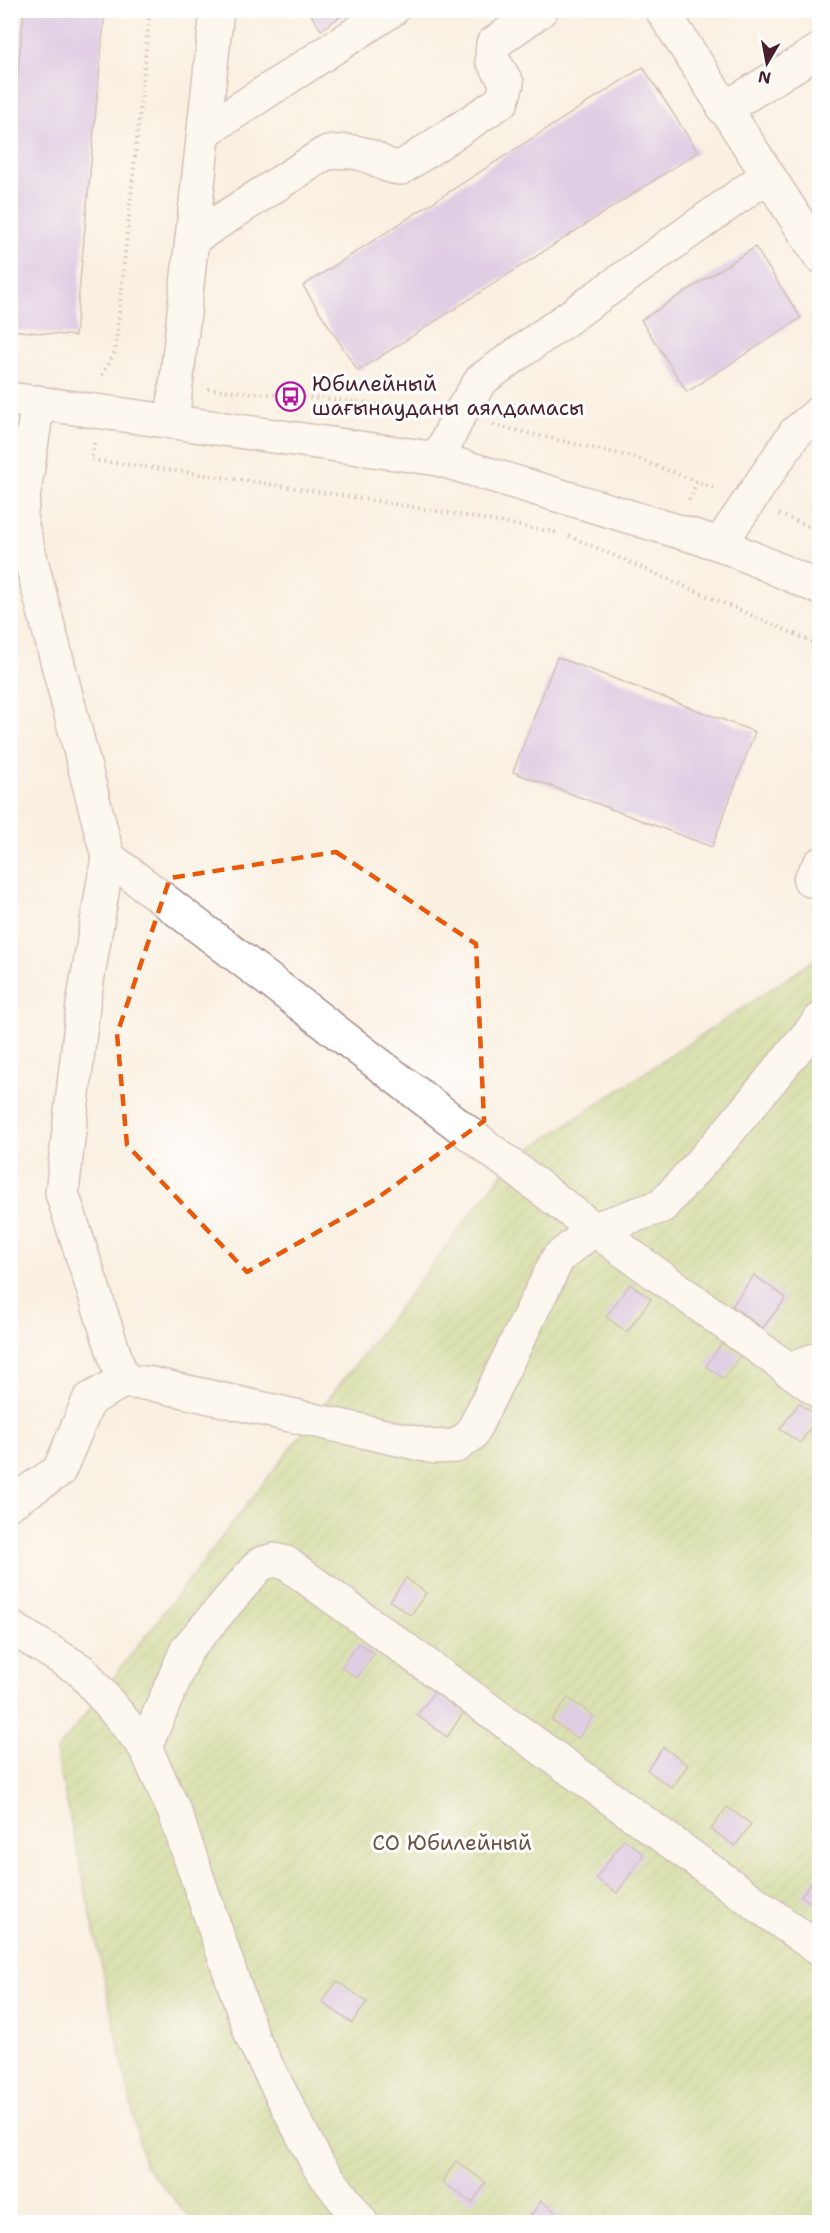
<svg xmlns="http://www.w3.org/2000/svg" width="830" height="2233" viewBox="0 0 830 2233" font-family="'Shantell Sans',sans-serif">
<defs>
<pattern id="garden-furrows" width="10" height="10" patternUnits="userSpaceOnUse" patternTransform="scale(1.5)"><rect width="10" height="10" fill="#b6cf75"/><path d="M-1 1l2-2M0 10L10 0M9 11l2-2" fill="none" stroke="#9eb165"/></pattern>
</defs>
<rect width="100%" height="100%" fill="#fff"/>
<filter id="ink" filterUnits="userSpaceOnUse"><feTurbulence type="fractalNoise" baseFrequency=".0167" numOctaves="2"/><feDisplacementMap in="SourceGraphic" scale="12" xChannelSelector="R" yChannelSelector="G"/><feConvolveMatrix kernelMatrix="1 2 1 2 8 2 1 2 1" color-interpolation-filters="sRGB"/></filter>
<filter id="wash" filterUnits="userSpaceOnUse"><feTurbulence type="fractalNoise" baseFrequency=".008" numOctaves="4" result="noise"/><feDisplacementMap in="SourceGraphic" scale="24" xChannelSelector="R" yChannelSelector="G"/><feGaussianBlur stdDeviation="1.35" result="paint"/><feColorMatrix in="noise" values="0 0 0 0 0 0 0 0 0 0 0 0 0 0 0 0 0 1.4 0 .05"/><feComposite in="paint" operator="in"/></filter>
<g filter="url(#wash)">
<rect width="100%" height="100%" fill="#faf0e2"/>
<!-- garden -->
<path fill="url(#garden-furrows)" stroke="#807750" stroke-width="1.5" d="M819,957V2222H194L144,2165L56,1752L512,1161Z"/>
<g id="blocks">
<!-- building -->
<g fill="#bea3e7">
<path d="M24,10H105L75,336L10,330V153Z"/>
<path d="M308,10H350L321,30Z"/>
<path d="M643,67L698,152L358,371L303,286Z"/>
<path d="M755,247L801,318L687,392L641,320Z"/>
<path d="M557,657L755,732L712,847L513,772Z"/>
<path d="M754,1275L786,1298L763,1328L732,1306Z"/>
<path d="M630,1284L651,1299L627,1332L606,1317Z"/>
<path d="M722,1343L740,1356L724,1379L706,1366Z"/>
<path d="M799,1403L818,1417L800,1443L780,1429Z"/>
<path d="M406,1578L426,1593L411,1615L390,1601Z"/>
<path d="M358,1643L374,1654L357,1678L341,1667Z"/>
<path d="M435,1691L464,1712L447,1737L417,1715Z"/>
<path d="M568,1698L594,1716L578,1739L552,1720Z"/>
<path d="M663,1747L688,1765L672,1788L647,1770Z"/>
<path d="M727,1807L751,1824L735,1846L711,1829Z"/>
<path d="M624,1839L644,1854L617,1893L596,1878Z"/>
<path d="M820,1871V1909L801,1896Z"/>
<path d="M337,1981L367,2002L352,2023L322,2002Z"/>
<path d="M456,2161L486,2183L472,2203L442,2182Z"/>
<path d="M541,2201L567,2220L565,2222H526Z"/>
</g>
</g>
</g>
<g filter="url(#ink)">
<use href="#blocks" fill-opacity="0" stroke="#a28886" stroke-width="1.5"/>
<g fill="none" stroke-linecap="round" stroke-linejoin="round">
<defs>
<g id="minor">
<path d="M662,10L820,256"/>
<path d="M724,109L820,50"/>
<path d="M204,132L392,10"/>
<path d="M192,239L324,154C339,151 351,150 366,155C382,160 381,166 401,168L502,101L507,83L492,59L493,44L541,10"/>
<path d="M10,399L438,459L720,544L820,588"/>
<path d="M38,402L20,518L108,857L83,1005L62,1193L123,1381"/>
<path d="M172,422L217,10"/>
<path d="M438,459L458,417L481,380L767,176"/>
<path d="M720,544L795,433L820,412"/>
<path d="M108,857L594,1229L662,1206L728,1132L820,1020"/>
<path d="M810,880L820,864"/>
<path d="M788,1370L820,1358"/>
<path d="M10,1503L59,1471L89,1400L123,1381L152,1384L434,1447L456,1446L471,1435L558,1258L594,1229L820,1392"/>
<path d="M10,1627L82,1671L145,1747"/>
<path d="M361,2222L318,2165L253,2039L175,1813L145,1747L187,1649L260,1564L274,1560L286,1563L820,1950"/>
</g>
</defs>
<!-- minor casing -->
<use href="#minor" stroke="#a28886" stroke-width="36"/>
<!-- path -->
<g stroke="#a28886" stroke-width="4" stroke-dasharray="1.5 4.5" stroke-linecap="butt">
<path d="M102,375L115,352L150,10"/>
<path d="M208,389L361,402L424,412"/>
<path d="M493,425L636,458L716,489"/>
<path d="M94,443L91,460C248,479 403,504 559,533"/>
<path d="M689,500L697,482"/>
<path d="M779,514L820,531"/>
<path d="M569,536L820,645"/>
</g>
<!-- minor -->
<use href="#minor" stroke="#fff" stroke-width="33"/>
</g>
</g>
<!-- marked area -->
<path d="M0 0H830V2233H0ZM336,852L476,944L484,1121L376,1199L247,1272L127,1145L117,1034L170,878Z" fill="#faf0e2" fill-opacity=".55" fill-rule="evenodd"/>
<path fill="none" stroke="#e8590c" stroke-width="4.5" stroke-dasharray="12 8" stroke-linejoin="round" d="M336,852L476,944L484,1121L376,1199L247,1272L127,1145L117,1034L170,878Z"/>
<!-- icons -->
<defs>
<symbol id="bus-ring" viewBox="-11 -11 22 22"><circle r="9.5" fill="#fff" stroke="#b5179e" stroke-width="1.5"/><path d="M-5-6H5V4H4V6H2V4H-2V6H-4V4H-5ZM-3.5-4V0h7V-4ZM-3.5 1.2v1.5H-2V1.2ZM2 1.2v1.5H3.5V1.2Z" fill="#b5179e"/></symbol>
</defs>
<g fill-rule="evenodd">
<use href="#bus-ring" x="274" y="380" width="33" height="33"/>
</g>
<g text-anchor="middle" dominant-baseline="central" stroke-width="6" stroke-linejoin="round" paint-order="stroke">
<!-- poi labels -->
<g font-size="21" fill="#4a1f2b" stroke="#fff" text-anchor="start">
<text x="312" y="384">Юбилейный<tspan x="312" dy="24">шағынауданы аялдамасы</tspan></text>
</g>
<!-- park labels -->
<g font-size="21" fill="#6a5441" stroke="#fff">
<text x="452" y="1843">СО Юбилейный</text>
</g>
</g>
<!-- margin -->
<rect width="830" height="2233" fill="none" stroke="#fff" stroke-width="36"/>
<!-- north arrow -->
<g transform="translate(767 63) rotate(190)" stroke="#ffffff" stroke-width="4.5" paint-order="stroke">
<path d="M0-4.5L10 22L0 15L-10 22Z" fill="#4a1f2b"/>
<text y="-9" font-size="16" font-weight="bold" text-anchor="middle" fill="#4a1f2b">N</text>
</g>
</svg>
